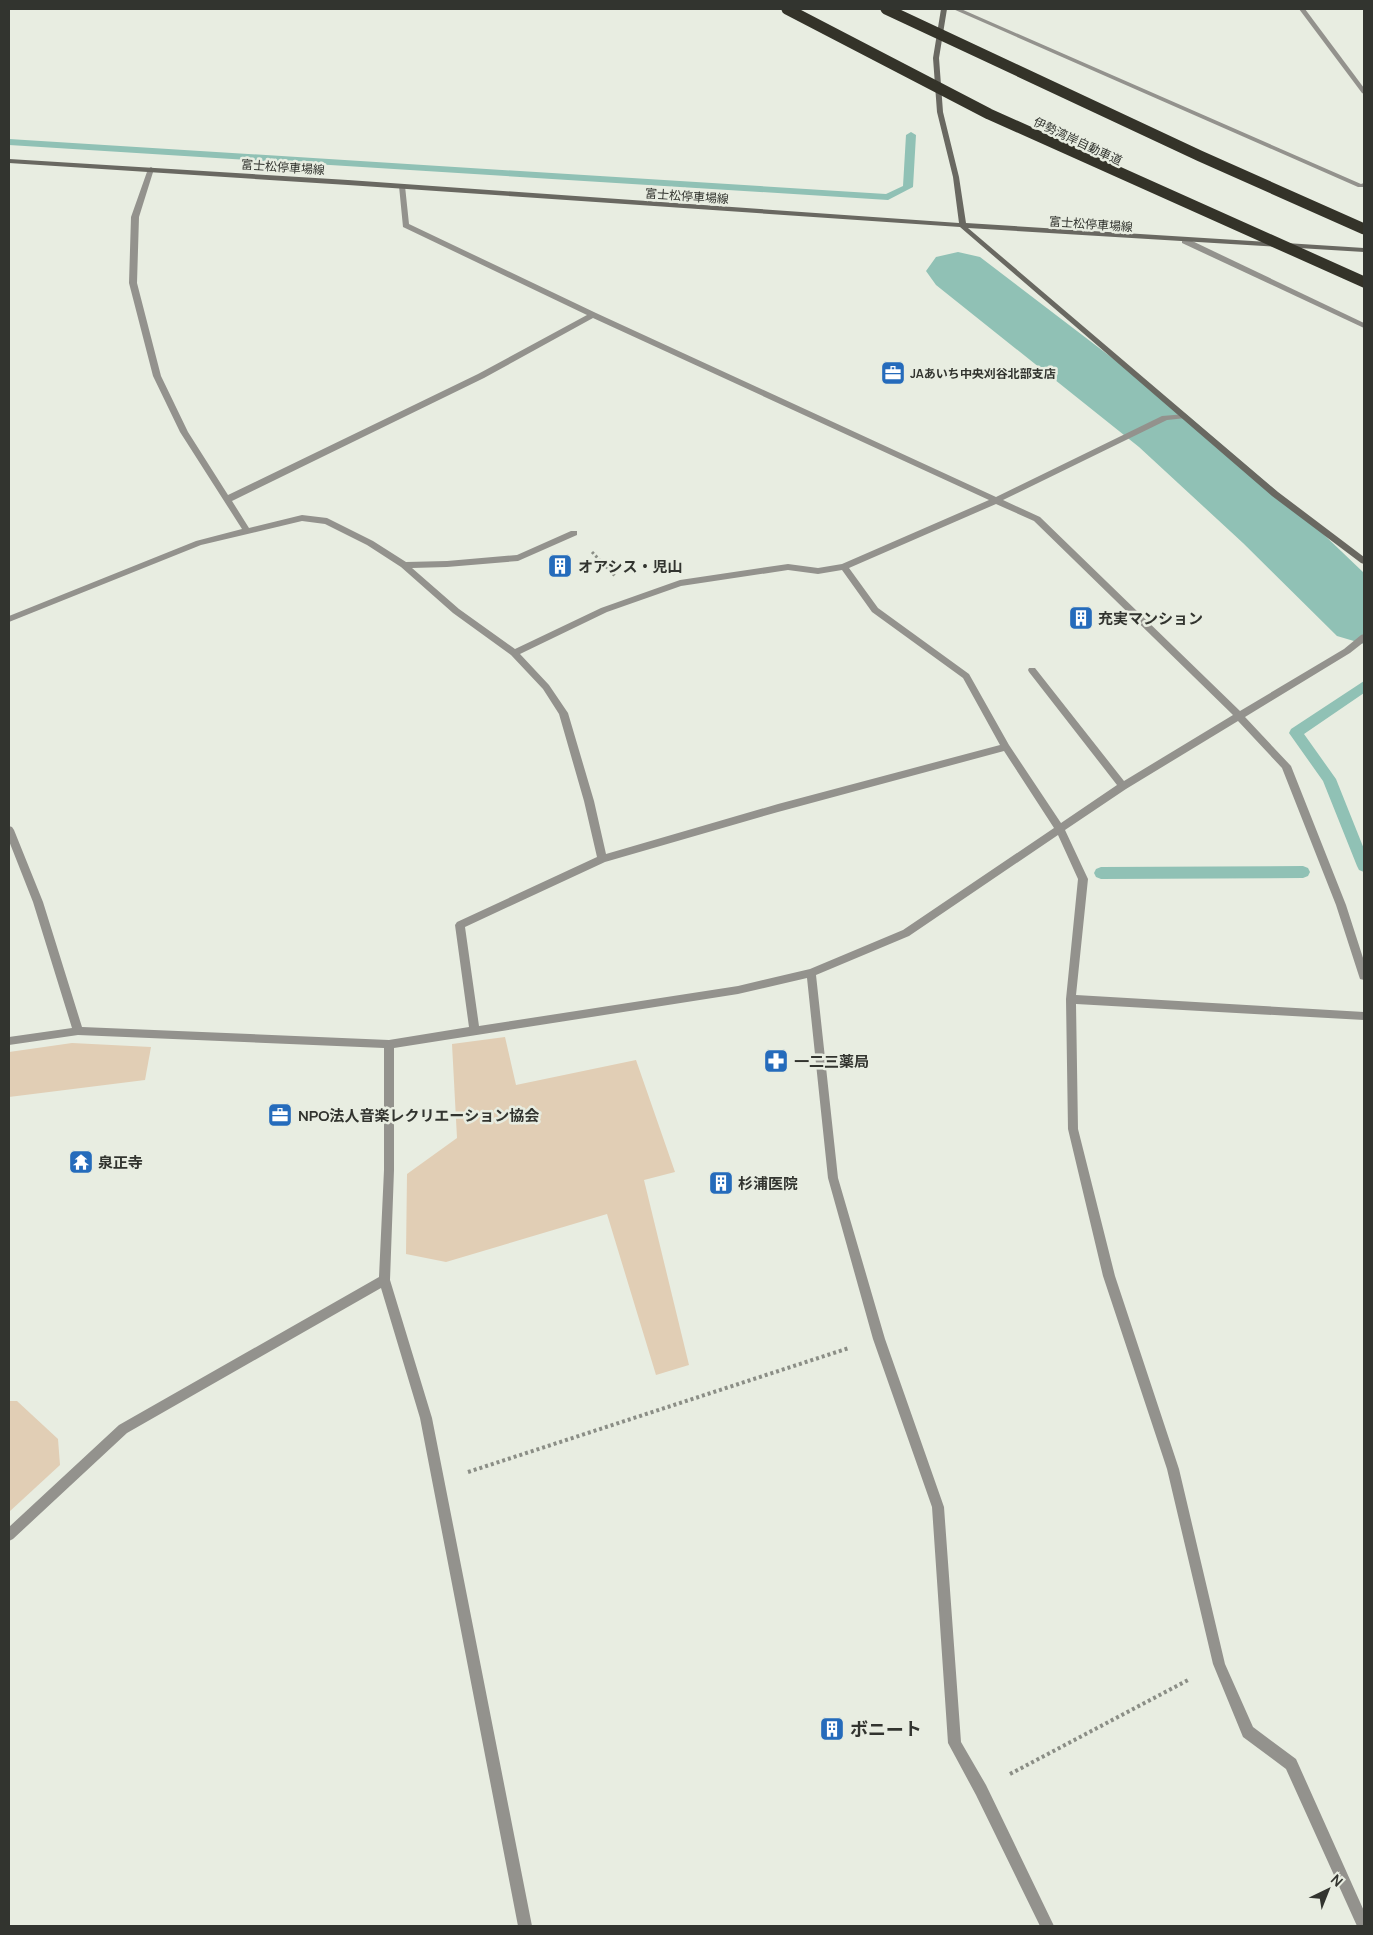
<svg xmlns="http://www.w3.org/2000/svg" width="1373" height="1935" viewBox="0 0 1373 1935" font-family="Manrope,'Noto Sans JP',sans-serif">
<rect width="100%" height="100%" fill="#e8ede1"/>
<!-- green -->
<g fill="#e1ceb5">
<path d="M505,1037L516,1085L636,1060L675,1172L644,1180L689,1365L656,1375L607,1214L446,1262L406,1254L407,1174L457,1138L452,1044Z"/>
<path d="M72,1043L151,1047L145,1080L9,1097V1052Z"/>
<path d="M9,1401H17L58,1439L60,1465L9,1512Z"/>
</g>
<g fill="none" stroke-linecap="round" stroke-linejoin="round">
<!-- stream -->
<g fill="#90c1b5" fill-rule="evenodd">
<path d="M911,132L916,135L913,187L888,200L9,145V139L886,194L903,186L906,135Z"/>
<path d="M1364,681V693L1304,734L1336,779L1364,849V872L1359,870L1357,866L1323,781L1289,733L1291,729Z"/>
<path d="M1303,866L1308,868L1310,872L1308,876L1303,878L1101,879L1096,877L1094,873L1096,869L1101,867Z"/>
</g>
<!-- river -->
<path fill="#90c1b5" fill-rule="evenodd" d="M958,252L980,257L1187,415L1295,507L1364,573V644L1337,636L1243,543L1139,447L936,285L926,271L936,257Z"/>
<!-- path-far1 -->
<path stroke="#8b8e86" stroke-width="3" stroke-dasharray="2.5 2.5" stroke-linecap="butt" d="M592,552L615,576"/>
<!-- path -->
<g stroke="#8b8e86" stroke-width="4" stroke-dasharray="3 3" stroke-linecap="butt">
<path d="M468,1472L849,1348"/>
<path d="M1010,1774L1190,1679"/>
</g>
<!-- street -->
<g fill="#93928d" fill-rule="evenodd">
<path d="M953,9H961L1361,184L1364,183V187H1358Z"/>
<path d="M1299,9H1305L1364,88V94L1362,93Z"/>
<path d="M151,167L154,169L139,217L137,283L161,376L188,432L228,495L478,374L587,315L403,227L399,186L402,184L405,186L409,224L596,313L996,497L1162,416L1186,414V418L1167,420L1003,500L1040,517L1240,711L1344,649L1361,635L1364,634V642L1350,653L1245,717L1291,766L1346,905L1364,961V980L1360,979L1359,976L1336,905L1282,768L1238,721L1126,789L1065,830L1088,879L1076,995L1364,1012V1020L1076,1004L1078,1129L1115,1276L1179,1469L1225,1664L1253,1727L1296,1759L1364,1911V1926H1357L1286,1769L1243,1737L1213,1664L1167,1469L1103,1276L1068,1129L1066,999L1078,879L1058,835L909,936L816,975L838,1178L885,1339L944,1507L961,1742L986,1785L1054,1926H1040L976,1795L948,1743L932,1507L873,1339L828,1178L807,978L738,994L394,1048V1170L390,1280L432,1418L532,1926H518L420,1418L381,1288L127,1433L13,1539L9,1541V1527L119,1425L379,1277L384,1170V1048L78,1035L9,1045V1037L72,1028L33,902L9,841V826L12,827L14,830L43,902L82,1027L389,1040L469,1027L455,925L457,922L597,857L584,801L559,714L543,689L511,655L453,613L401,567L367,545L325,524L302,521L201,545L9,622V616L196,541L242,529L180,432L153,376L129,283L131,217L148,169ZM593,318L989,500L842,564L818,568L788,564L680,580L601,608L515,649L459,609L412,568L447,567L518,561L577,535V531H571L517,555L447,561L406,562L373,541L327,518L302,515L249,528L232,501L484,378ZM996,504L1034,521L1233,715L1124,781L1035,668H1029L1028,670L1029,672L1117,785L1061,823L1009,745L969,674L878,608L849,568ZM788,570L818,574L842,570L872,612L963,678L1000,745L778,804L606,854L594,801L568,713L549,685L520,654L607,612L681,586ZM1004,751L1054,828L903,930L810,969L738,986L479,1026L465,927L605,862L778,812Z"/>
<path d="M1182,239H1188L1364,323V328L1182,243Z"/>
</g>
<!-- secondary -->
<path fill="#696861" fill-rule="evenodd" d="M941,9H947L939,58L943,112L959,177L966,223L1364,248V252L968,228L1278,492L1364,557V564L1361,563L1272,496L960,227L348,185L9,163V159L348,180L959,223L953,177L937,112L933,58Z"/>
<!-- highway-bridge -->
<g stroke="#343329" stroke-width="11">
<path d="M787,9L989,114L1364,282"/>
<path d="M886,9L1200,156L1364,229"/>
</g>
</g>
<!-- icons -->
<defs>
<symbol id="office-square" viewBox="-11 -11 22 22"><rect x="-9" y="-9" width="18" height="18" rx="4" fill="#256bbb" stroke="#e8ede1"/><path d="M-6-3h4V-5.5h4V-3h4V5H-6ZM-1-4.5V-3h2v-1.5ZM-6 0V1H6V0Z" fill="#fff"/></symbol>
<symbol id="building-square" viewBox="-11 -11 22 22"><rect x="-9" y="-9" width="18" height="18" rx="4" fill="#256bbb" stroke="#e8ede1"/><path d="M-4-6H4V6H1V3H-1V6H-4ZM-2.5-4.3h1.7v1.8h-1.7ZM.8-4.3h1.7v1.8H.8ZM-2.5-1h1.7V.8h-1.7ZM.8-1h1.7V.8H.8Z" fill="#fff"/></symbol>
<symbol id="pharmacy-square" viewBox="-11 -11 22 22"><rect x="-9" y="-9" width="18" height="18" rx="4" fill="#256bbb" stroke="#e8ede1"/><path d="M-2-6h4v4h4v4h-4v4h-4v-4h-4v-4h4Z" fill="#fff"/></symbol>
<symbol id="temple-square" viewBox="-11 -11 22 22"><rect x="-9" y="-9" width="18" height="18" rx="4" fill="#256bbb" stroke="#e8ede1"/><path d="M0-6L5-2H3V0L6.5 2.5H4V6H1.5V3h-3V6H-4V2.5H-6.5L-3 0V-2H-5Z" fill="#fff"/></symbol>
</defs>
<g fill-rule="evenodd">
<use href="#office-square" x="879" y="359" width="28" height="28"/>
<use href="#building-square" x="546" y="552" width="28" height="28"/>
<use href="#building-square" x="1067" y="604" width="28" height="28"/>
<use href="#pharmacy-square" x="762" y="1047" width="28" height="28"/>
<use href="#office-square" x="266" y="1101" width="28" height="28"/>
<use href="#temple-square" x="67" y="1148" width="28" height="28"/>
<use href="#building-square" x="707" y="1169" width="28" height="28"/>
<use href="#building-square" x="818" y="1715" width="28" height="28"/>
</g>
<g text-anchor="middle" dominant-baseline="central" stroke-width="5" stroke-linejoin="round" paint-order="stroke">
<!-- far-street labels -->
<g font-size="12" fill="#32342f" stroke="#e8ede1">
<text transform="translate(1078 141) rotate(25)">伊勢湾岸自動車道</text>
<text transform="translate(283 167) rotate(4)">富士松停車場線</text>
<text transform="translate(687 196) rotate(4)">富士松停車場線</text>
<text transform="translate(1091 224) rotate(4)">富士松停車場線</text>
</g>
<!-- far-poi labels -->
<g font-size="12" font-weight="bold" fill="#32342f" stroke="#e8ede1" text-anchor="start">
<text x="910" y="373">JAあいち中央刈谷北部支店</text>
</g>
<!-- poi labels -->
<g font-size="15" font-weight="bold" fill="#32342f" stroke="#e8ede1" text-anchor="start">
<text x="578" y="566">オアシス・児山</text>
<text x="1098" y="618">充実マンション</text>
<text x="794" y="1061">一二三薬局</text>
<text x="298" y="1115">NPO法人音楽レクリエーション協会</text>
<text x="98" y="1162">泉正寺</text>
<text x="738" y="1183">杉浦医院</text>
</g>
<!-- near-poi labels -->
<g font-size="18" font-weight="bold" fill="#32342f" stroke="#e8ede1" text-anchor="start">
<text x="850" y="1729">ボニート</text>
</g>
</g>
<!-- border -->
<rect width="1373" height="1935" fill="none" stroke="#32342f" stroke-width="20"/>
<!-- north arrow -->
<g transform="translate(1328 1890) rotate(43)" stroke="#e8ede1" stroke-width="4" paint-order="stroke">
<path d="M0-4L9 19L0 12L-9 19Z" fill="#32342f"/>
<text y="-8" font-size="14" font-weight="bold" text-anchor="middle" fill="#32342f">N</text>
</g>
</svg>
